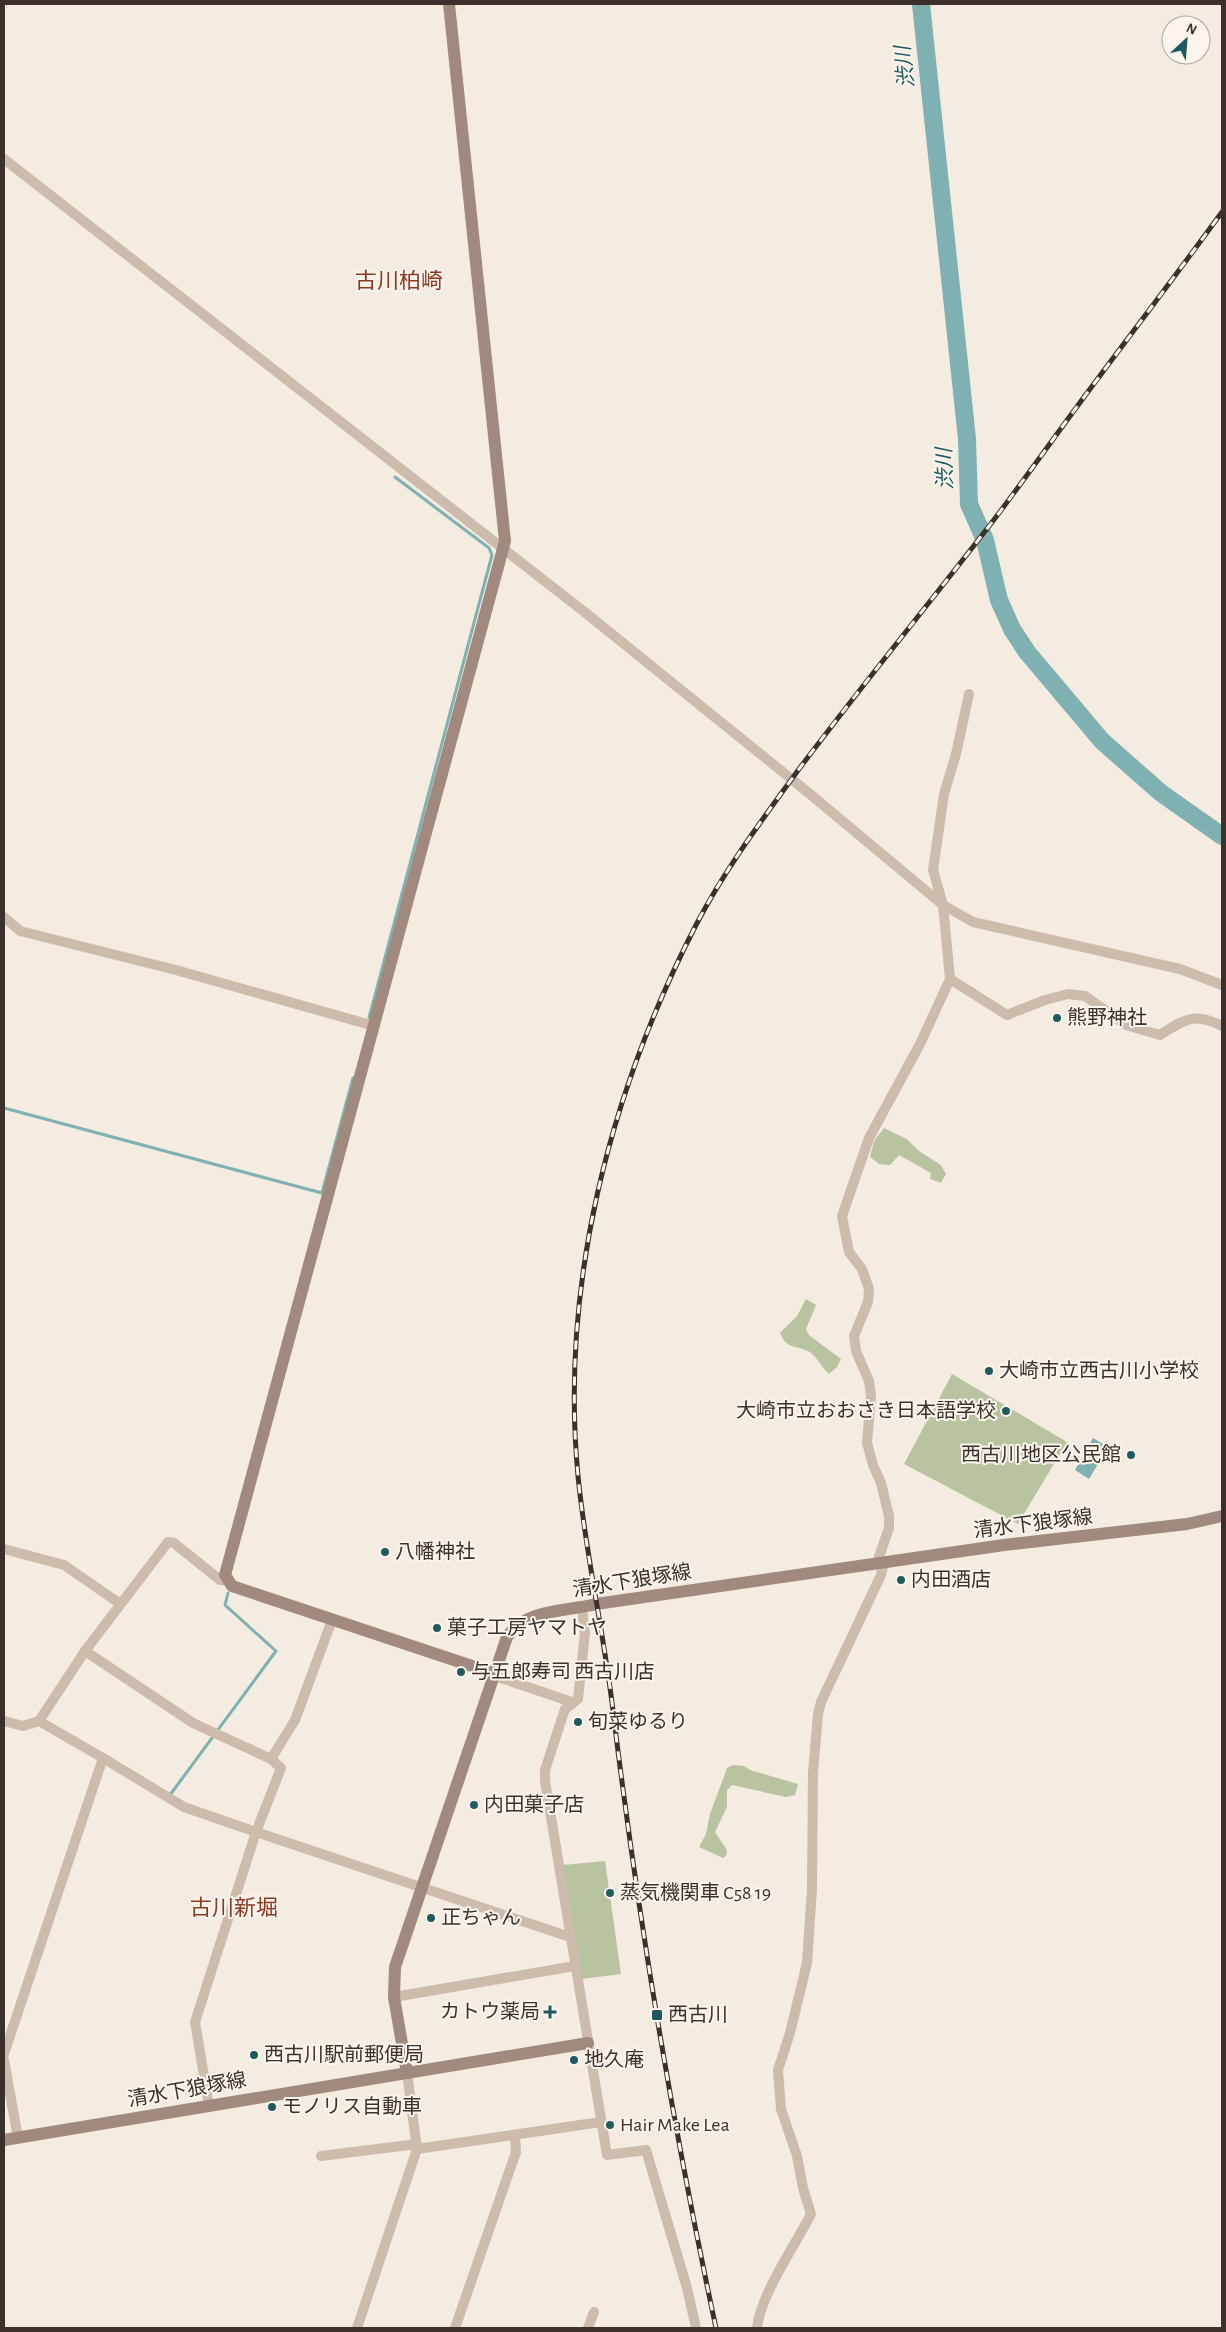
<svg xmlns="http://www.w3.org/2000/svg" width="1226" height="2332" viewBox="0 0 1226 2332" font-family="'Alegreya Sans','Noto Sans JP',sans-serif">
<rect width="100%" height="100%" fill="#f4ebe1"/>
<!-- green -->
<g fill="#b8c4a0">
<path d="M884,1128L907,1139L919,1151L941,1165L946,1174L941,1183L930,1179L931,1173L899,1155L890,1165L879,1164L870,1157L874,1141Z"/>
<path d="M806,1299L816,1305L806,1329L809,1335L841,1359L837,1367L829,1374C822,1368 817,1357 810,1352C795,1344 788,1351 780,1333L797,1316Z"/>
<path d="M952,1374L1067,1442L1018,1524L904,1464Z"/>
<path d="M733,1765L744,1766L750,1770L798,1784L795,1795L786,1797L732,1785L727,1790V1807L715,1832L727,1850L726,1856L723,1858L699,1847L706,1834L710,1814L727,1768Z"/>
<path d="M605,1861L621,1974L582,1979L563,1865Z"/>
</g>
<!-- water -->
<path fill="#7fb0b2" d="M1093,1438L1108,1447L1089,1479L1075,1470Z"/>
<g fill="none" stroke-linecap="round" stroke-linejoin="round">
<!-- stream -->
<g stroke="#7fb0b2" stroke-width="3">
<path d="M369,1018L492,555L489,548L395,477"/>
<path d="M4,1108L322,1193L353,1078"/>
<path d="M170,1795L276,1651L225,1605L228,1593"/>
</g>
<!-- river -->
<path stroke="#7fb0b2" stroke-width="18" d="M921,4L967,439L969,504L985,540L999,600L1012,629L1027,652L1102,741L1161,793L1222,836"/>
<!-- street -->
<g stroke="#cdbbac" stroke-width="10">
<path d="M4,159L587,614L810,794L943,905L973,922L1180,969L1222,985"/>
<path d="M4,917L20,931L176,970L374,1026"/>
<path d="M950,979L1007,1015L1045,1000L1068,994L1085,996L1126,1025L1160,1035C1185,1019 1194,1012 1222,1026"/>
<path d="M4,1549L64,1565L119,1603"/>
<path d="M582,1608L585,1633L578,1699L565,1709L545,1770V1781L607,2155L646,2150L687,2288L696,2328"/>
<path d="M85,1651L193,1723L271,1759L281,1768L256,1832L570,1937"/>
<path d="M493,1673L498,1677L569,1701L572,1704"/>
<path d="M4,1721L23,1726L39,1721L85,1651L168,1542L174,1543L220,1580L228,1581"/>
<path d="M39,1721L103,1758"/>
<path d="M271,1759L295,1720L332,1620"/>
<path d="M394,1997L575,1966"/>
<path d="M4,2054L103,1758L184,1807L256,1832L195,2022L209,2106"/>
<path d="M4,2060L18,2138"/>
<path d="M417,2149L601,2122"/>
<path d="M321,2156L417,2144"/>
<path d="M357,2328L417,2149L407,2073"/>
<path d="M455,2328L516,2152L515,2135"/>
<path d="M588,2328L594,2312"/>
<path d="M757,2328C761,2293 795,2246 811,2214L803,2188L797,2156L781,2109L778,2070L790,2033L807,1963L812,1889L813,1773L818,1714L821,1702L881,1575L884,1563L879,1557L889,1528V1516L881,1483L873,1465L867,1443L871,1395L869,1381L856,1351L854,1336L868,1302L869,1289L862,1269L849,1252L842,1216L869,1138L920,1044L950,979L943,905L933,870L944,794L956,754L969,694"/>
</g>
<!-- secondary -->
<g stroke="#a18a7d" stroke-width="12">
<path d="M449,4L505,541L225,1575L232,1586L493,1673"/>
<path d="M407,2073L394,1997L395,1967L507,1637C527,1608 565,1612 596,1604L1004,1545L1187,1524L1222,1516"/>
<path d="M4,2140L588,2043"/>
</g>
<defs>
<path id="rail" d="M716,2328C673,2127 639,1923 614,1719C605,1637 586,1558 578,1476C560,1286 609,1094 696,925C725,869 762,820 799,769C862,685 929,604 993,521C1021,484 1048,446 1076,408C1124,343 1174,278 1222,212"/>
</defs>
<!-- rail casing -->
<use href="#rail" stroke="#3b302b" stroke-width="5"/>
<!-- rail -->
<use href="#rail" stroke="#fbf5ee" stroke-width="3" stroke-dasharray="9" stroke-linecap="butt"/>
</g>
<!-- markers -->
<g fill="#1f5a5e" stroke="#fbf5ee" stroke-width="2">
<circle cx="1057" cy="1018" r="5"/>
<circle cx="989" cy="1371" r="5"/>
<circle cx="1006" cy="1411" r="5"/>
<circle cx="1131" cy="1455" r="5"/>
<circle cx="385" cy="1552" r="5"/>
<circle cx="901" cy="1580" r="5"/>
<circle cx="437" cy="1628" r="5"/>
<circle cx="461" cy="1672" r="5"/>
<circle cx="578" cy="1722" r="5"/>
<circle cx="474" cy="1805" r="5"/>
<circle cx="610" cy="1893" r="5"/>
<circle cx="431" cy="1918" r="5"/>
<path d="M547.5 2004.5h5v5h5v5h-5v5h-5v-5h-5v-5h5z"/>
<rect x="651" y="2009" width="12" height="12" rx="2.5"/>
<circle cx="254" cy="2055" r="5"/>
<circle cx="574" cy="2060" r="5"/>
<circle cx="272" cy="2107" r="5"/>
<circle cx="610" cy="2125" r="5"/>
</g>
<g text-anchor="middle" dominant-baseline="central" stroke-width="4" stroke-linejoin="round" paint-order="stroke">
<!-- poi labels -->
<g font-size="20" fill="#3b302b" stroke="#fbf5ee" text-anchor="start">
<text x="1067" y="1018">熊野神社</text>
<text x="999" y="1371">大崎市立西古川小学校</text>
<text x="996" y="1411" text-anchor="end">大崎市立おおさき日本語学校</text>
<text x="1121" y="1455" text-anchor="end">西古川地区公民館</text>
<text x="395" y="1552">八幡神社</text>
<text x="911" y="1580">内田酒店</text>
<text x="447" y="1628">菓子工房ヤマトヤ</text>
<text x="471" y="1672">与五郎寿司 西古川店</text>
<text x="588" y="1722">旬菜ゆるり</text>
<text x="484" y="1805">内田菓子店</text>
<text x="620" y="1893">蒸気機関車 C58 19</text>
<text x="441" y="1918">正ちゃん</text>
<text x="540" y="2012" text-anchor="end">カトウ薬局</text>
<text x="668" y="2015">西古川</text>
<text x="264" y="2055">西古川駅前郵便局</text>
<text x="584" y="2060">地久庵</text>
<text x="282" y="2107">モノリス自動車</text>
<text x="620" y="2125">Hair Make Lea</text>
</g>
<!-- street labels -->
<g font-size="20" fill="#3b302b" stroke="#fbf5ee">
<text transform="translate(1033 1524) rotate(-7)">清水下狼塚線</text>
<text transform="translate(632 1581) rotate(-9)">清水下狼塚線</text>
<text transform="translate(187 2090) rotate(-10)">清水下狼塚線</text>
</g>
<!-- water labels -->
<g font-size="21" font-style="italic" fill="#1f5a5e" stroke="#fbf5ee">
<text transform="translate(905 67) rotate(-96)">渋川</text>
<text transform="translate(945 469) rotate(-92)">渋川</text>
</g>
<!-- quarter labels -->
<g font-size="22" fill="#8c3b22" stroke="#fbf5ee">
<text x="399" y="281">古川柏崎</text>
<text x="234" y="1908">古川新堀</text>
</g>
</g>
<!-- border -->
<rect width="1226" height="2332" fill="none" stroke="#3b302b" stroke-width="10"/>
<!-- north arrow -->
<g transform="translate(1186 40) rotate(26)"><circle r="24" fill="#fbf5ee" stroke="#aea6a0"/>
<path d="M0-4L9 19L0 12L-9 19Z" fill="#1f5a5e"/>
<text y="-8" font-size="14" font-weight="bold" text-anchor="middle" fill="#3b302b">N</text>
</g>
</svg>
